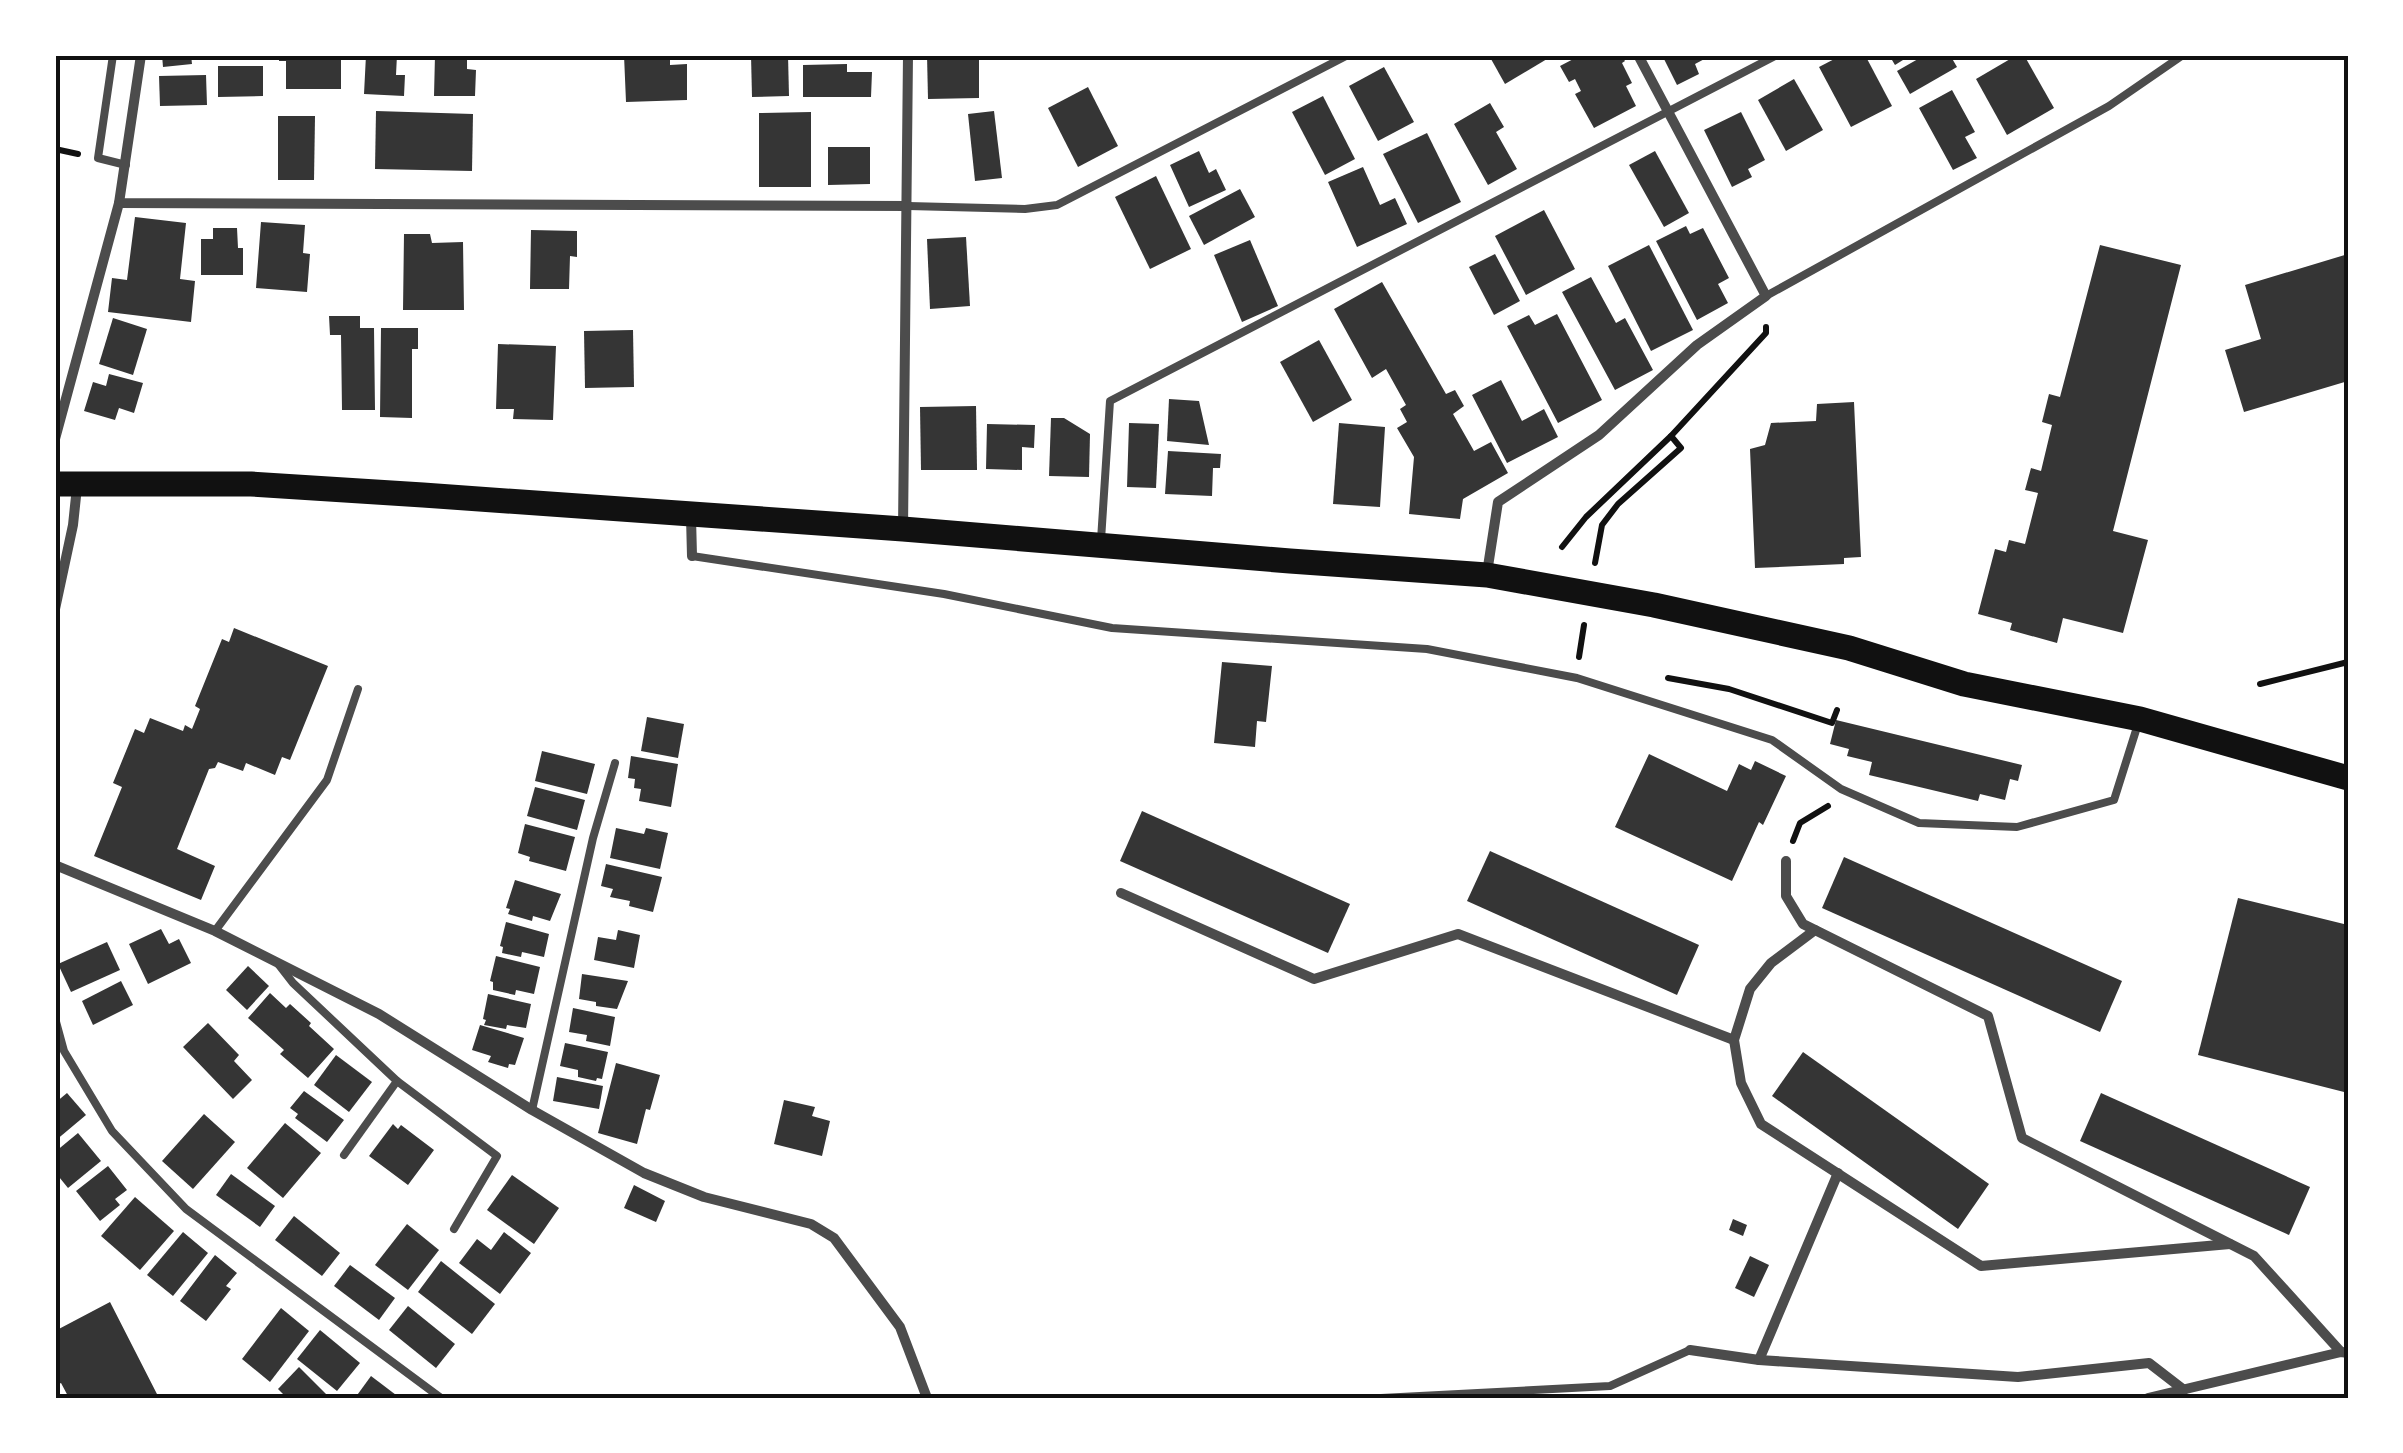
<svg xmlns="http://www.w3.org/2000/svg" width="2403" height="1453" viewBox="0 0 2403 1453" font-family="'Times New Roman',serif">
<rect width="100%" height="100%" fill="#fff"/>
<!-- building -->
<g fill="#353535">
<path d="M162,55H191L192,64L163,67Z"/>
<path d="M279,55H341V89H286V61H279Z"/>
<path d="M366,55H397L396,75H405L404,96L364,94Z"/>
<path d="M435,55H467V69L476,70L475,96H434Z"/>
<path d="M624,55H670V65L687,64V100L626,102Z"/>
<path d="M751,55H788L789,96L752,97Z"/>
<path d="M927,55H979V98L928,99Z"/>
<path d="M1498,55H1544L1547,59L1505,84L1491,59Z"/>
<path d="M1581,55H1621L1625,61L1622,63L1632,83L1626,86L1636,106L1594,128L1575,94L1581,91L1575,79L1569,82L1560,66Z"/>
<path d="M1662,55H1712L1695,64L1699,74L1677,85Z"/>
<path d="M1842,55H1865L1892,106L1851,127L1819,67Z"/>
<path d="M1889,55H1911L1895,65Z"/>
<path d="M1925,55H1950L1957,67L1910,94L1897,71Z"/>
<path d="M2017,55H2024L2054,108L2007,135L1976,79Z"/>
<path d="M847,64V72H872L871,97H803V65Z"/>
<path d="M218,66H263V96L218,97Z"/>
<path d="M1384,67L1414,122L1378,141L1349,86Z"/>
<path d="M206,75L207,105L160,106L159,76Z"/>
<path d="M1794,79L1823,130L1786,151L1758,100Z"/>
<path d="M1088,87L1118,146L1078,167L1048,108Z"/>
<path d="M1952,90L1975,132L1965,137L1977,158L1953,170L1919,108Z"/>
<path d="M1323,96L1355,159L1325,175L1292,112Z"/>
<path d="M1490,103L1504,127L1496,132L1517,169L1488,185L1454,124Z"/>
<path d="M376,111L473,114L472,171L375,169Z"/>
<path d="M994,111L1002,178L975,181L968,114Z"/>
<path d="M811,112V187H759V113Z"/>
<path d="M1741,112L1765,160L1748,169L1752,177L1732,187L1704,130Z"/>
<path d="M278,116H315L314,180H278Z"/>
<path d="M1427,133L1461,202L1418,223L1383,154Z"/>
<path d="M828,147H870V184L828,185Z"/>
<path d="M1199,151L1209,173L1216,169L1226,190L1189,207L1170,165Z"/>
<path d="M1655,151L1689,213L1664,227L1629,165Z"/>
<path d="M1363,167L1380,205L1395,198L1407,224L1357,247L1328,182Z"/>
<path d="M1156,176L1191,249L1150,269L1115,197Z"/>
<path d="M1240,189L1255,217L1204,245L1189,216Z"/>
<path d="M1544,210L1575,269L1526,295L1495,236Z"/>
<path d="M135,217L186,223L180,279L195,281L191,322L108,312L112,278L127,280Z"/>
<path d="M261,222L305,225L303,253L310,254L307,292L256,288Z"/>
<path d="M1686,226L1690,234L1703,228L1729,278L1718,284L1728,303L1697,320L1656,241Z"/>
<path d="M213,228H237L238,248H243V275H201V239H213Z"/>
<path d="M531,230L577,231V257L570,256L569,289H530Z"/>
<path d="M404,234H430L432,243L463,242L464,310H403Z"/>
<path d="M966,237L970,306L930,309L927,239Z"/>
<path d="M1250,240L1278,306L1242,322L1214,255Z"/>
<path d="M1649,245L1693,330L1651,351L1608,266Z"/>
<path d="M2100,245L2181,265L2113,531L2148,540L2123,633L2063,618L2057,643L2010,630L2012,623L1978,614L1995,549L2006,552L2009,540L2025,544L2038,493L2025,490L2031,468L2041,471L2052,425L2042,422L2049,394L2060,397Z"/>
<path d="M1495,254L1520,301L1494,315L1469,267Z"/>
<path d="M2348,254V381L2244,412L2225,350L2261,339L2245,285Z"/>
<path d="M1591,277L1616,323L1625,318L1653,370L1615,390L1562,292Z"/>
<path d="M1382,282L1446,394L1455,390L1464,406L1453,414L1474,451L1491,442L1508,473L1463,499L1460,519L1409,514L1414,457L1397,428L1407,422L1400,409L1406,405L1386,369L1372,378L1334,309Z"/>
<path d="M1557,314L1602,400L1558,423L1507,326L1529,315L1535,325Z"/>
<path d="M329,316H360V328H374L375,410H342L341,335H330Z"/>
<path d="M113,318L147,329L133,375L99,364Z"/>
<path d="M381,328H418V349H412V418L380,417Z"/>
<path d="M633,330L634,387L585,388L584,331Z"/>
<path d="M1319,340L1352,400L1313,422L1280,362Z"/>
<path d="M498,344L556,346L553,420L513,419L514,409H496Z"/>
<path d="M109,374L143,383L134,413L119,408L115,420L84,411L93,382L106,386Z"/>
<path d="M1501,380L1522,421L1544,409L1558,437L1507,463L1472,395Z"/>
<path d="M1169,399L1199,401L1209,445L1167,441Z"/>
<path d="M1854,402L1861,557L1844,558V564L1755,568L1750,449L1765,445L1771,423L1816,421L1817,404Z"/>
<path d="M976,406L977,470H921L920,407Z"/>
<path d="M1051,418H1064L1090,434L1089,477L1049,476Z"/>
<path d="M1129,423L1159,424L1156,488L1127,487Z"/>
<path d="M1339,423L1385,427L1380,507L1333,504Z"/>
<path d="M987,424L1035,425L1034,448L1022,447V470L986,469Z"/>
<path d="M1168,451L1221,454L1220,468H1213L1212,496L1165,494Z"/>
<path d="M234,628L328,666L290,760L282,757L275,775L246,763L243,771L218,762L215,768L209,769L177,849L215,866L201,900L94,856L122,787L113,783L135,729L144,733L150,718L183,731L185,725L192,729L200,709L195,706L222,639L229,642Z"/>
<path d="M1222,662L1272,666L1266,722L1257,721L1255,747L1214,743Z"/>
<path d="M647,717L684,724L678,758L641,751Z"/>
<path d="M1836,720L2022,765L2018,781L2010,779L2005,800L1980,794L1978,801L1869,775L1872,762L1847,756L1849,749L1830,744Z"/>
<path d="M542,751L595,764L587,794L535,781Z"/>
<path d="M1649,754L1727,791L1739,764L1751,770L1755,761L1786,776L1763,825L1759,822L1732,881L1615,827Z"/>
<path d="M631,756L678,764L671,807L639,801L641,789L634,788L635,779L628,778Z"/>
<path d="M535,787L585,800L577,830L527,816Z"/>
<path d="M1142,811L1350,904L1328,953L1120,861Z"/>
<path d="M525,824L575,837L566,871L529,861L530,857L518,853Z"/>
<path d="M616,828L644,834L646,828L668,833L660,869L610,858Z"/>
<path d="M1490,851L1699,945L1677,995L1467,901Z"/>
<path d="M1844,857L2122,981L2100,1032L1822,908Z"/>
<path d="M606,864L662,877L653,912L629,906L630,901L610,897L613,889L601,886Z"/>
<path d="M515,880L561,894L550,921L533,916L532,921L508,914L510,909L506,908Z"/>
<path d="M2238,898L2348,925V1093L2198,1055Z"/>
<path d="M506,922L549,934L544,957L522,952L521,957L502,953L503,947L500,946Z"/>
<path d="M161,929L169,944L179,939L191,963L148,984L129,944Z"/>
<path d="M618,930L640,935L634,968L594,960L598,937L616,940Z"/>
<path d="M107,942L120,970L71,992L58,964Z"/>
<path d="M496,956L540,967L534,994L516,990L515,995L493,990V982L490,981Z"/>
<path d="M248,966L269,986L247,1010L226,990Z"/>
<path d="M582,974L628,981L617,1009L596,1006V1002L579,999Z"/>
<path d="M121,981L133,1005L93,1025L82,1001Z"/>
<path d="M270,993L286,1008L290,1004L311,1023L309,1026L334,1049L308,1078L280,1054L284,1050L248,1018Z"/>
<path d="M488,994L531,1004L526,1028L507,1025L506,1029L484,1025L486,1020L483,1019Z"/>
<path d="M573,1008L615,1017L610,1046L586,1041L587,1035L569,1032Z"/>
<path d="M208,1023L239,1055L234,1061L252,1080L233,1099L183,1047Z"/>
<path d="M480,1025L524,1038L515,1065L509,1064L508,1068L488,1062L491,1056L472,1050Z"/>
<path d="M565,1043L608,1052L602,1079L597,1078L596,1081L578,1077V1070L560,1066Z"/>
<path d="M1803,1052L1989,1184L1958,1229L1772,1096Z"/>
<path d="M336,1055L372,1082L349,1112L314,1085Z"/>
<path d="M616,1063L660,1075L650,1110L646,1109L637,1144L598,1133Z"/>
<path d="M557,1077L603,1086L599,1109L553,1101Z"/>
<path d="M304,1091L344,1120L327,1142L295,1118L298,1114L290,1108Z"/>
<path d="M67,1093L86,1115L55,1141V1103Z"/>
<path d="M2101,1093L2310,1187L2289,1235L2080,1141Z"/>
<path d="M784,1100L815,1107L812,1116L830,1121L822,1156L774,1144Z"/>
<path d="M204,1114L235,1142L193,1189L162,1161Z"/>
<path d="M285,1123L321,1153L283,1198L247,1168Z"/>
<path d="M393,1124L398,1129L401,1125L434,1150L408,1185L369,1156Z"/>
<path d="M78,1133L101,1161L68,1188L55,1172V1152Z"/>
<path d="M108,1166L127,1190L115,1199L120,1205L100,1221L76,1191Z"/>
<path d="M231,1174L275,1206L260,1227L216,1195Z"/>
<path d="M512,1175L559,1208L534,1244L487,1210Z"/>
<path d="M634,1185L665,1201L656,1222L624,1208Z"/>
<path d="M135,1197L174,1231L140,1270L101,1236Z"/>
<path d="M294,1216L340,1253L322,1276L275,1240Z"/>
<path d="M1733,1219L1747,1225L1743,1236L1729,1230Z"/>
<path d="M407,1224L439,1250L408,1290L375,1265Z"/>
<path d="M183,1232L208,1253L173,1296L147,1275Z"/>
<path d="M504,1232L531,1253L500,1294L459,1263L477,1239L491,1250Z"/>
<path d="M215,1255L237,1273L226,1286L231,1289L206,1321L180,1301Z"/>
<path d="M1750,1256L1769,1265L1754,1297L1735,1288Z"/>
<path d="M441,1261L495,1304L472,1334L418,1292Z"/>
<path d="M350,1265L395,1298L379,1320L334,1286Z"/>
<path d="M110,1302L159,1398H69L61,1383L55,1386V1331Z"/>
<path d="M408,1306L455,1344L436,1368L389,1330Z"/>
<path d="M281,1308L309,1331L270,1382L242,1359Z"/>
<path d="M320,1330L360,1363L337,1391L297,1359Z"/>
<path d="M299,1367L330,1398H287L278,1389Z"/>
<path d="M371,1376L400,1398H355Z"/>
</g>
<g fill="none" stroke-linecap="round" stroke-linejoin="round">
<!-- path -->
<g stroke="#111" stroke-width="6">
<path d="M55,149L78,154"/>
<path d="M1562,547L1586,517L1671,436L1766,333V327"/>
<path d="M1595,563L1602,525L1618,504L1681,448L1671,436"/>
<path d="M1579,657L1584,625"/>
<path d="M1668,678L1729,689L1832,723L1837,710"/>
<path d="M2260,684L2348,662"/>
<path d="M1793,841L1800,823L1828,806"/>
</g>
<!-- service -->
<g stroke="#4c4c4c" stroke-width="8">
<path d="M113,55L98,158L126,165"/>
<path d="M908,206L1025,209L1057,205L1348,55"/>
<path d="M1766,296L2109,106L2183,55"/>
<path d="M1101,540L1110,401L1777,55"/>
<path d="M692,556L944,594L1112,628L1427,649L1577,678L1772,740L1841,789L1919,823L2017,827L2114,800L2138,724"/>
<path d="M215,931L327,780L358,689"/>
<path d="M279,965L293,983L397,1081L497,1156L454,1229"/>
<path d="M55,1018L64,1051L112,1131L186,1209L441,1398"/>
<path d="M532,1110L593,838L615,763"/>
<path d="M344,1155L397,1081"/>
<path d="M1381,1398L1610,1386L1690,1350"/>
</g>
<!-- minor -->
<g stroke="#4c4c4c" stroke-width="10">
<path d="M141,55L119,203L908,206"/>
<path d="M55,439L119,203"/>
<path d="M691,517L692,556"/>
<path d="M903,529L908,55"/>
<path d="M1487,573L1498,502L1599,435L1697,345L1766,296L1638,55"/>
<path d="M55,609L73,525L77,487"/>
<path d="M1786,861V896L1803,924L1988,1016L2022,1138L2254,1256L2341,1352"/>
<path d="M55,865L215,931L379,1014L532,1110L644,1173L704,1197L811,1224L834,1238L900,1327L927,1398"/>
<path d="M1121,893L1314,979L1458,934L1734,1040"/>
<path d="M1815,930L1771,963L1750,989L1734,1040L1741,1083L1761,1124L1981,1266L2230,1244"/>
<path d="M1690,1350L1759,1360L2018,1377L2149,1363L2184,1390"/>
<path d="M1759,1360L1838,1173"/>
<path d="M2148,1398L2341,1352L2348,1353"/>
</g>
<!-- primary -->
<path stroke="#111" stroke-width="25" d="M55,484H251L423,495L903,529L1290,561L1487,575L1654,605L1849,648L1964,684L2140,719L2348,778"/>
</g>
<!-- border -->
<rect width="2403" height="1453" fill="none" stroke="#ffffff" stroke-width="115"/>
<rect x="58" y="58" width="2288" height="1338" fill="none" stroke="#111" stroke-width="4"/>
</svg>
